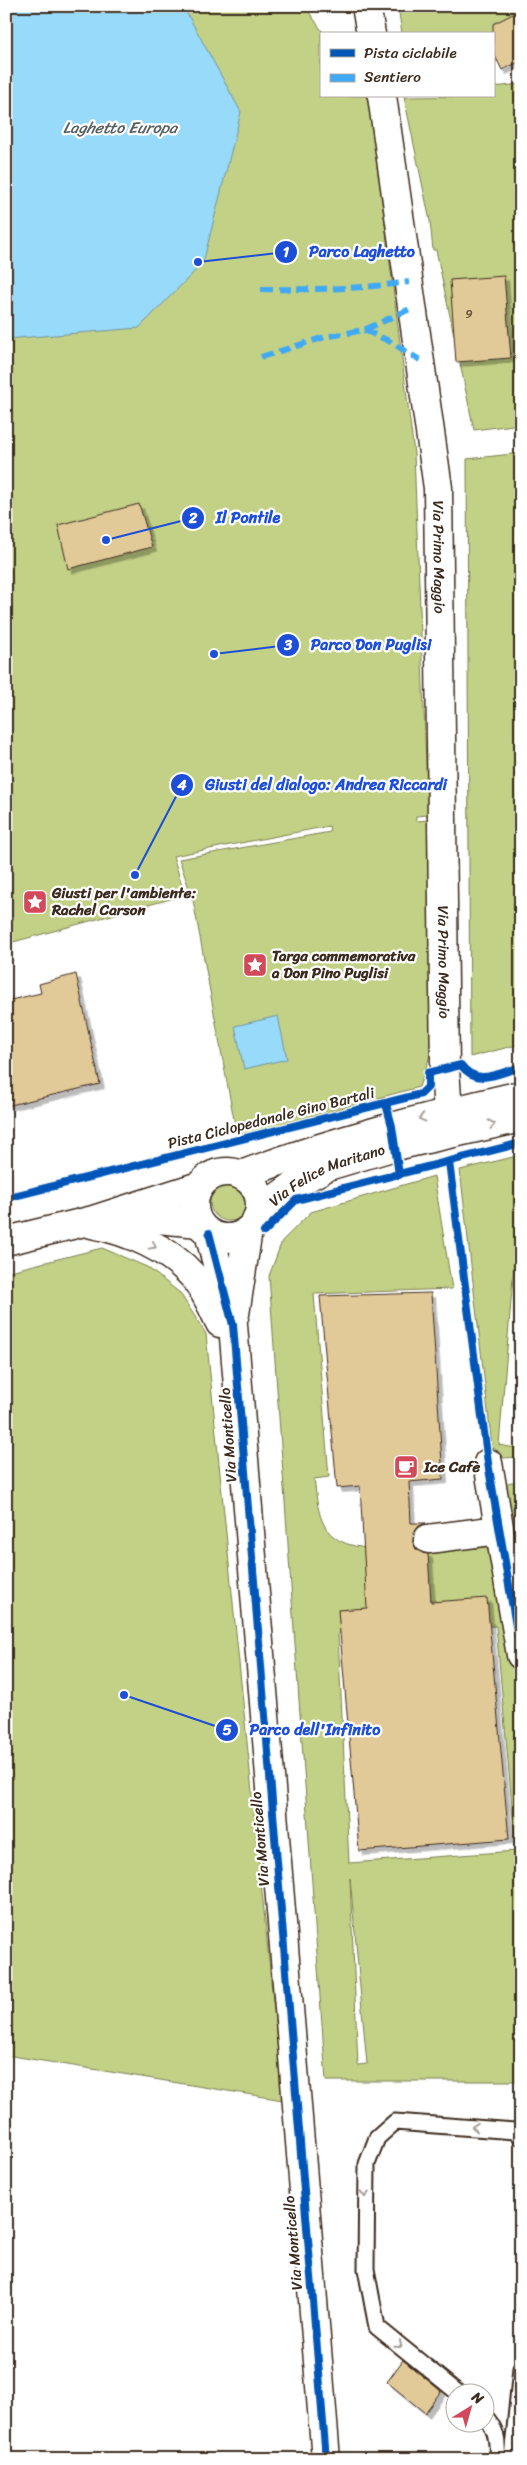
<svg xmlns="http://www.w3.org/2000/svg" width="527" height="2465" viewBox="0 0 527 2465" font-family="Sriracha,sans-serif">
<defs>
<filter id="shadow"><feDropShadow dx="4.5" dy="4.5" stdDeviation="0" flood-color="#0004"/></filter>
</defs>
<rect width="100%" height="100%" fill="#fff"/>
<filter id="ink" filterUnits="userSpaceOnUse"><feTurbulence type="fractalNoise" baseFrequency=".02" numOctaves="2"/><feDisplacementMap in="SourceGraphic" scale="10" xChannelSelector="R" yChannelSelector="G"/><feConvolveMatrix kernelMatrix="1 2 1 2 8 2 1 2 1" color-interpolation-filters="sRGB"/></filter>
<g filter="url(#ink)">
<!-- green -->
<g fill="#c2d185" stroke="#7e7e52" fill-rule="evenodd">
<path d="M6,6H305L324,34H321V96H367L369,98L414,453L428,815L416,816V821L429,820L431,1053L419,1087L237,1136L193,900L179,859L330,832L329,826L173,856L185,895L6,944Z"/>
<path d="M398,6H521V58L493,62V34H402Z"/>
<path d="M521,84V424L474,430L436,250H433L430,221L404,97L493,96V87Z"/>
<path d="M521,453V1044L470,1057L467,459Z"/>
<path d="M521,1155V1182L499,1445L521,1449V1457L502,1458L493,1455L460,1170Z"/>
<path d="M434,1176L452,1289L314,1294L329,1477L314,1479C317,1498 317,1522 333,1536C362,1562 457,1542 496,1538L521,1696V1895L517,1870L521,1926V2081H326L269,1276L282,1241L311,1212ZM496,1626L516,1851L349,1863L338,1633ZM350,1878L367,2064L358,2065L350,1879Z"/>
<circle cx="229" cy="1202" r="19"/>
<path d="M102,1248L147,1267L180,1293L206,1334L283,2100L6,2055V1272Z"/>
<path d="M511,1482L521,1483V1610L502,1485Z"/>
</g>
<!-- water -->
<g fill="#98dafa" stroke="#7394a2">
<path d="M6,6H183L241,112L203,263L139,328L6,339Z"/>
<path d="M278,1016L287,1059L244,1069L235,1026Z"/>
</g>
<!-- building -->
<g fill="#e2c998" stroke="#3b2a1e" filter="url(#shadow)">
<path d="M521,10V61L502,70L493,52V24Z"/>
<path d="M504,276L511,358L456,362L450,280Z"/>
<path d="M139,504L152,547L68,569L58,525Z"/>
<path d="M76,974L100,1084L6,1106V1001L41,993L39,984Z"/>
<path d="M431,1293L443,1479L409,1482L411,1523H426L419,1526L414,1533L413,1541L416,1549L428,1554L431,1602L487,1598L509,1839L359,1851L338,1610L367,1608L360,1486L337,1488L320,1296Z"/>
<path d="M403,2360L441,2391L425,2413L387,2382Z"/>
</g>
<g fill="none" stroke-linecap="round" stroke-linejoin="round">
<defs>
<g id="lane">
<path d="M457,2392L377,2327L366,2269L367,2164L377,2138L395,2122L515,2131L521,2137"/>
<path d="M484,2416C497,2428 498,2443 497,2459"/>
<path d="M512,2459L521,2368"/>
</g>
<g id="street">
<path d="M366,6L371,34"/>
<path id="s1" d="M382,96L438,488L445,1069L448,1112L453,1133"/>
<path d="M92,1224C128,1231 168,1248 193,1276C205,1289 212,1307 220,1323"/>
<path d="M209,1233L233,1325L326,2459"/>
<path d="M235,1314L248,1230"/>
<path d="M488,1463L521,1655"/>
<path d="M428,1539L499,1530"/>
</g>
<g id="secondary">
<circle cx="227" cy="1205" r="33"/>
<path d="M241,1175C332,1141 426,1117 521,1095"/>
<path id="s2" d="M257,1218L278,1197L299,1182L328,1166L395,1146L521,1118"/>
<path d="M122,1220L158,1219L199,1223"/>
<path d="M6,1241L93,1220L199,1186"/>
</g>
</defs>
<!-- lane casing -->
<use href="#lane" stroke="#3b2a1e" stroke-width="19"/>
<!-- street casing -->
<use href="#street" stroke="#3b2a1e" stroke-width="31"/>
<!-- secondary casing -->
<use href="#secondary" stroke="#3b2a1e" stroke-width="31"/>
<!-- lane -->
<use href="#lane" stroke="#fff" stroke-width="15"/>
<!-- street -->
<use href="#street" stroke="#fff" stroke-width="28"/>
<!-- secondary -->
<use href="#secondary" stroke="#fff" stroke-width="28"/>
<!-- quiet -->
<g stroke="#3fa9f5" stroke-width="6" stroke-dasharray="12 6" stroke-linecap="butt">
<path d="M261,289C311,290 360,289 409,282"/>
<path d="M364,330L389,341L420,360"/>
<path d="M261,357L325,337L364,330L412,308"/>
</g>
<defs>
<g id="cycleway">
<path d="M386,1104L392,1126L399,1175"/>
<path d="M449,1162L488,1463L521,1655"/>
<path d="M6,1198L421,1094L428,1087V1073L461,1065C477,1087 498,1073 521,1067"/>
<path d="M264,1232L296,1200L521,1143"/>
<path d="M209,1233L233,1325L326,2459"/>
</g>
</defs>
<!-- cycleway casing -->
<use href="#cycleway" stroke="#fff" stroke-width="11"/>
<!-- cycleway -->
<use href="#cycleway" stroke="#0057b8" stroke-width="8"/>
</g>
<!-- one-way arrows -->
<defs><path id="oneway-chevron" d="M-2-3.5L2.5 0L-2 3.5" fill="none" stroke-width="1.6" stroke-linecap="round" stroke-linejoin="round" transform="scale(1.25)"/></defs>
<g stroke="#a79f9a">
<use href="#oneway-chevron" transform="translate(422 1118) rotate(165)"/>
<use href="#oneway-chevron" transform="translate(492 1124) rotate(-13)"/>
<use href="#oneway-chevron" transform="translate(153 1246) rotate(29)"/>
<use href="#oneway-chevron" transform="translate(475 2127) rotate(-176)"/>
<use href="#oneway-chevron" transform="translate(365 2194) rotate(91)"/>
<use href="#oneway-chevron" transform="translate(399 2345) rotate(40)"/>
</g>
</g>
<!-- icons -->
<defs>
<symbol id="sight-square" viewBox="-11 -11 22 22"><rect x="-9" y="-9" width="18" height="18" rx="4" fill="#d1495b" stroke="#fff"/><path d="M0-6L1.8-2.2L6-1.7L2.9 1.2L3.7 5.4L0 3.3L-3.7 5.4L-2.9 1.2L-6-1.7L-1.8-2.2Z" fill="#fff"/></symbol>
<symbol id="cafe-square" viewBox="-11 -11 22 22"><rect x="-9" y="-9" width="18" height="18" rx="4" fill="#d1495b" stroke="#fff"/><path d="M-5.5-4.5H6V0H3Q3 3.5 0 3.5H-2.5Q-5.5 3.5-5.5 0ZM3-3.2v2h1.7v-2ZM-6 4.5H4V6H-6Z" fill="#fff"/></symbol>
</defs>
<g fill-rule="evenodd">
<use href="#sight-square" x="21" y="888" width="28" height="28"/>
<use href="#sight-square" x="241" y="951" width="28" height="28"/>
<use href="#cafe-square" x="392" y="1453" width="28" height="28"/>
</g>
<g text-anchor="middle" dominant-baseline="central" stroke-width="4.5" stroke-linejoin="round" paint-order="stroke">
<!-- number labels -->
<g font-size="12" fill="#65523c">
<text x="469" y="314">9</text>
</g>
<!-- street labels -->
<g font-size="15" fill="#3b2a1e" stroke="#fff">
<text stroke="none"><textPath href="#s1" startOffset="465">Via Primo Maggio</textPath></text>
<text stroke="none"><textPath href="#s1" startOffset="870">Via Primo Maggio</textPath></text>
<text transform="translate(271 1118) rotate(-14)">Pista Ciclopedonale Gino Bartali</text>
<text stroke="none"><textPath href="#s2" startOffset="84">Via Felice Maritano</textPath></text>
<text transform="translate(228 1435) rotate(-94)">Via Monticello</text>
<text transform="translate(260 1839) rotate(-95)">Via Monticello</text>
<text transform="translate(293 2243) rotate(-95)">Via Monticello</text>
</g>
<!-- poi labels -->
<g font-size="15" font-weight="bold" fill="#3b2a1e" stroke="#fff" text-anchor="start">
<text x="52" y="893">Giusti per l'ambiente:<tspan x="52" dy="17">Rachel Carson</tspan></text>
<text x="272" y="956">Targa commemorativa<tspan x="272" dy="17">a Don Pino Puglisi</tspan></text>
<text x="424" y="1467">Ice Cafè</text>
</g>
<!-- water labels -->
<g font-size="16" font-style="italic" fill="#575f60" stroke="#fff">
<text x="120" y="127">Laghetto Europa</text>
</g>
</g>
<!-- callouts -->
<path fill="none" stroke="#1d4ed8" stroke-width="2" d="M198 262L286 252M106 540L193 518M214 654L288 645M135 875L182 785M124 1695L227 1730"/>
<g fill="#1d4ed8" stroke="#fff" stroke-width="2">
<circle cx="198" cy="262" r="5"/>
<circle cx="106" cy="540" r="5"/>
<circle cx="214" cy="654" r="5"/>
<circle cx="135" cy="875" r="5"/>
<circle cx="124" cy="1695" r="5"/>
<circle cx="286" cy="252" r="12"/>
<circle cx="193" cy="518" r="12"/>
<circle cx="288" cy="645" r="12"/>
<circle cx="182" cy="785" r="12"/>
<circle cx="227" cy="1730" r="12"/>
</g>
<g font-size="15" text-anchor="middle" font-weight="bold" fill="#fff">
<text x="286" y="257">1</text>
<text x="193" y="523">2</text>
<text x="288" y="650">3</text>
<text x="182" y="790">4</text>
<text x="227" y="1735">5</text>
</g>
<g font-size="16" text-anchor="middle" font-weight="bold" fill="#1d4ed8" stroke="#fff" stroke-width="4.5" stroke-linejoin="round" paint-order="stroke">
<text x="362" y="257">Parco Laghetto</text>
<text x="248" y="523">Il Pontile</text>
<text x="371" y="650">Parco Don Puglisi</text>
<text x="326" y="790">Giusti del dialogo: Andrea Riccardi</text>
<text x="315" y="1735">Parco dell'Infinito</text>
</g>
<!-- margin -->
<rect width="527" height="2465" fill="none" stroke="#fff" stroke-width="25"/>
<rect x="12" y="12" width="502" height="2440" fill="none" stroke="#3b2a1e" stroke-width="2" filter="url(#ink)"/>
<!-- legend -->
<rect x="320" y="32" width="175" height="65" fill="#ffffff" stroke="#b1aaa5"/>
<rect x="330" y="49" width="25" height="8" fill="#0057b8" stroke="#b1aaa5"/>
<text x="364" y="58" font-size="15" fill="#3b2a1e">Pista ciclabile</text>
<rect x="330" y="74" width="25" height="8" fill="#3fa9f5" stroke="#b1aaa5"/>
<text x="364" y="82" font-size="15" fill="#3b2a1e">Sentiero</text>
<!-- north arrow -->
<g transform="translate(470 2408) rotate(37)"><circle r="24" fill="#ffffff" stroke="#b1aaa5"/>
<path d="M0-4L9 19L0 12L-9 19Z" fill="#d1495b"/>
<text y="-8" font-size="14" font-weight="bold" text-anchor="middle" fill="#3b2a1e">N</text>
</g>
</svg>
